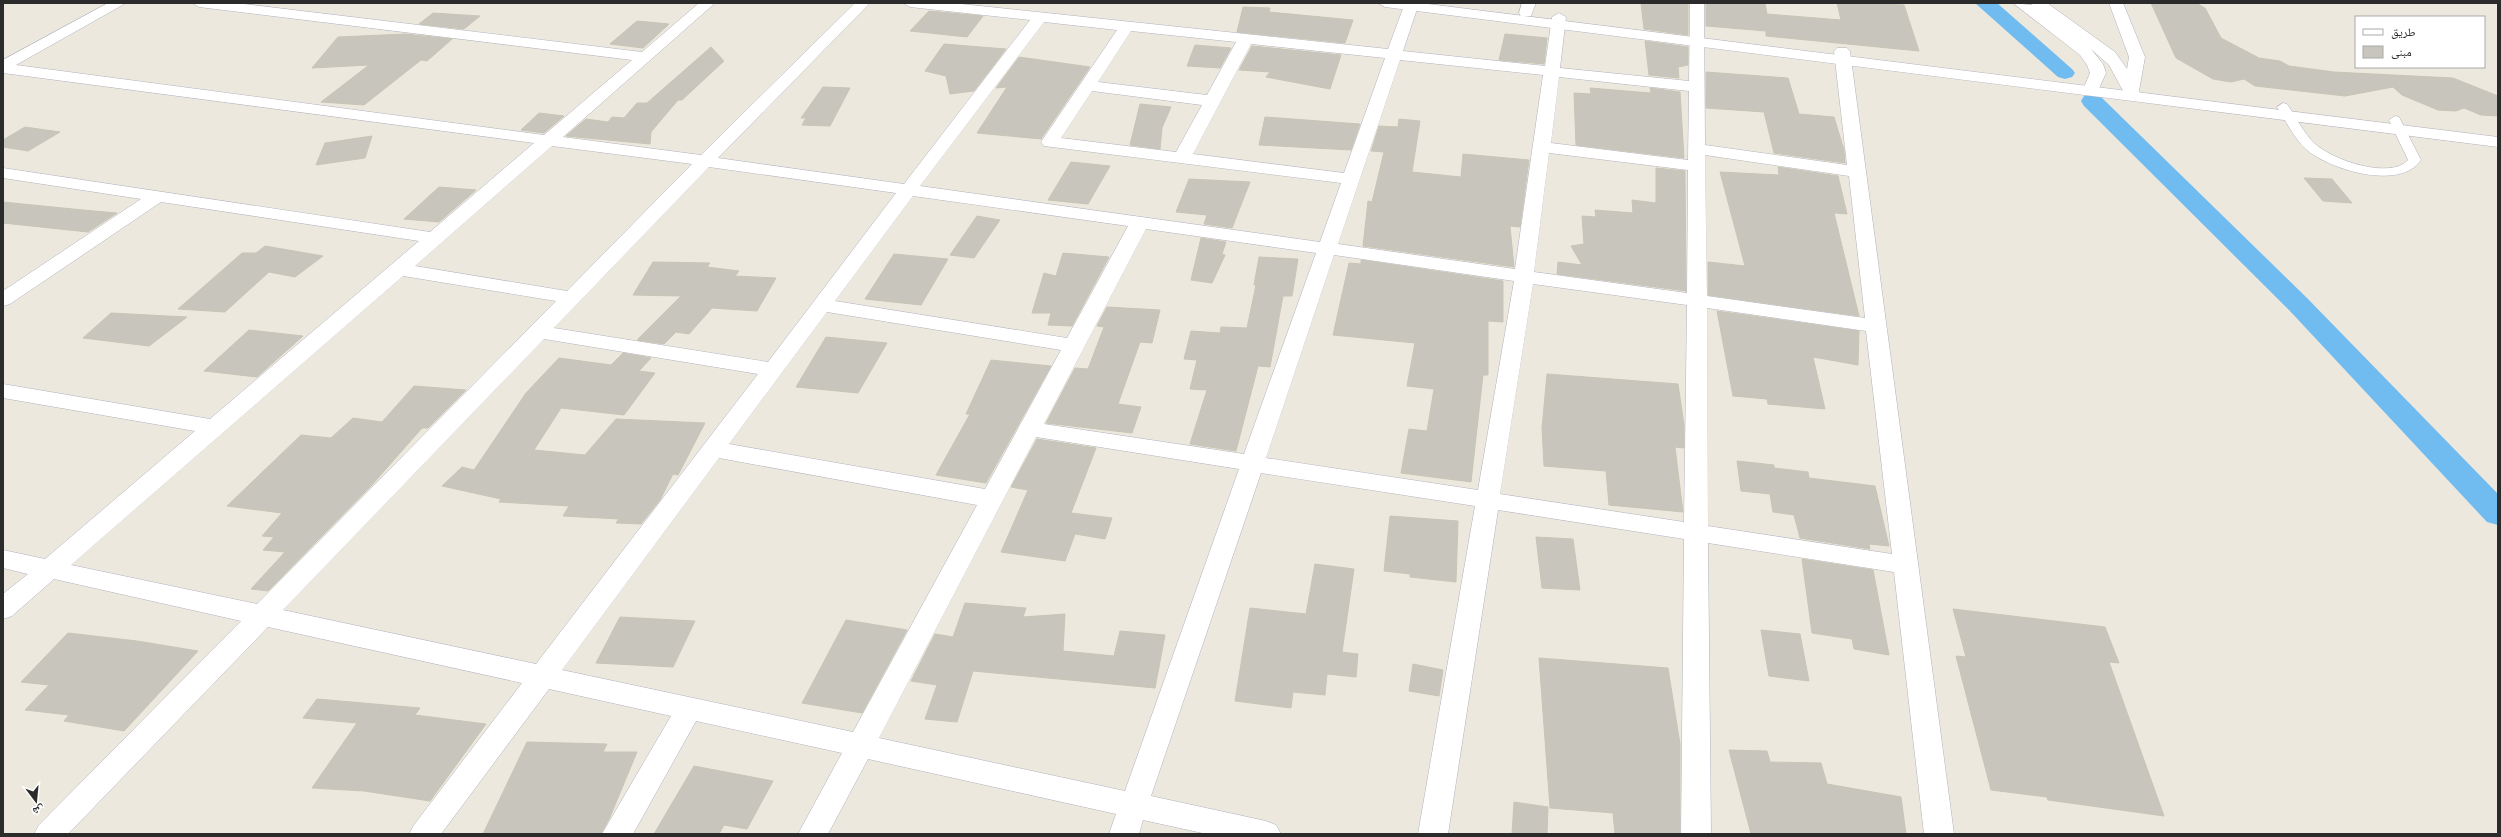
<svg xmlns="http://www.w3.org/2000/svg" width="2501" height="837" viewBox="0 0 2501 837" font-family="'Open Sans','Noto Naskh Arabic',sans-serif">
<rect width="100%" height="100%" fill="#ede8dd"/>
<g fill="none" stroke-linecap="round" stroke-linejoin="round">
<!-- canal -->
<g fill="#70bbef" fill-rule="evenodd">
<path d="M1975,3H1997L2072,69L2075,73L2072,77L2065,79L2058,77Z"/>
<path d="M2092,95L2100,96L2307,298L2498,494V525L2487,522L2289,310L2084,106L2081,101L2084,96Z"/>
</g>
</g>
<!-- building -->
<g fill="#c8c5bc" stroke="#c8c5b6">
<path d="M1641,3H1688V35L1644,29Z"/>
<path d="M1706,3H1765L1767,14L1841,20L1837,3L1904,5L1919,51L1766,36V31L1706,26Z"/>
<path d="M2151,3H2196L2205,8L2221,38L2259,58L2280,61L2289,66L2334,72L2453,78L2498,96V116L2481,115L2464,108L2456,111L2438,110L2402,95L2393,87L2345,96L2255,86L2244,79L2231,82L2213,79L2176,58Z"/>
<path d="M1243,7L1270,8L1269,12L1353,20L1345,43L1237,32Z"/>
<path d="M929,11L983,16L967,37L910,31Z"/>
<path d="M433,13L480,16L464,29L419,24Z"/>
<path d="M637,21L669,24L643,48L610,44Z"/>
<path d="M405,34L452,39L427,61L421,60L364,105L321,102L369,65L312,68L338,37Z"/>
<path d="M1505,34L1547,38L1544,64L1499,60Z"/>
<path d="M1645,41L1688,47V65L1678,67L1679,78L1649,75Z"/>
<path d="M944,44L1006,49L974,91L950,94L946,76L925,71Z"/>
<path d="M1195,45L1231,48L1220,68L1187,66Z"/>
<path d="M1252,46L1341,55L1330,89L1266,77L1270,72L1239,70Z"/>
<path d="M711,47L724,61L682,100H678L651,132L650,144L566,136L586,119L608,122L612,117L624,118L637,103H647Z"/>
<path d="M1019,57L1090,67L1041,139L977,133L1007,87L996,88Z"/>
<path d="M1706,72L1788,78L1799,114L1834,117L1844,150L1845,163L1774,153L1764,112L1706,108Z"/>
<path d="M823,87L850,88L830,126L802,125L806,118H801Z"/>
<path d="M1590,88L1651,93L1650,88L1680,92L1684,158L1576,145L1574,93L1591,94Z"/>
<path d="M1140,104L1171,107L1162,128L1160,149L1130,145Z"/>
<path d="M539,113L564,116L544,133L521,130Z"/>
<path d="M1265,117L1360,124L1351,150L1259,145Z"/>
<path d="M1399,119L1420,121L1412,172L1461,177L1463,154L1529,160L1520,227L1510,226L1514,267L1363,246L1368,201L1372,202L1384,152L1371,151L1379,126L1398,127Z"/>
<path d="M25,127L60,132L28,151L3,147V140Z"/>
<path d="M372,136L365,158L316,165L325,143Z"/>
<path d="M1071,162L1110,166L1088,204L1048,200Z"/>
<path d="M1778,167L1838,176L1847,214L1834,213L1859,316L1708,295V262L1745,266L1720,172L1779,175Z"/>
<path d="M1656,168L1685,171L1686,291L1557,274L1558,262L1582,265L1571,246L1584,244L1582,216L1596,217L1595,210L1633,213L1632,200L1656,203Z"/>
<path d="M2304,178L2332,179L2352,203L2323,201Z"/>
<path d="M1189,179L1250,182L1232,228L1204,224L1207,215L1176,212Z"/>
<path d="M439,187L476,190L439,222L404,219Z"/>
<path d="M3,202L83,210L117,213L88,232L3,223Z"/>
<path d="M977,216L1000,220L974,258L950,255Z"/>
<path d="M1201,238L1226,242L1222,254L1225,255L1212,283L1191,280Z"/>
<path d="M265,246L323,256L295,277L269,272L225,312L178,309L242,253H256Z"/>
<path d="M1063,253L1109,257L1072,326L1048,325L1051,313H1032L1044,273L1056,276Z"/>
<path d="M894,254L948,259L921,305L865,299Z"/>
<path d="M1259,257L1298,259L1292,296H1283L1270,367L1258,366L1236,451L1190,444L1207,390L1190,389L1197,360L1184,359L1191,331L1220,333L1221,327L1247,328L1256,285H1254Z"/>
<path d="M1361,260L1503,281V322L1488,321V375H1483L1471,482L1401,473L1409,429L1427,431L1434,389L1407,386L1415,343L1333,335L1349,263L1361,264Z"/>
<path d="M653,262L710,263L707,267L739,271L735,276L776,278L757,311L712,308L689,334L676,332L664,344L637,340L681,296L633,295Z"/>
<path d="M1107,307L1160,310L1152,343L1140,342L1118,404L1141,407L1132,433L1046,423L1075,368L1088,369L1104,327L1097,326Z"/>
<path d="M1717,311L1859,331L1858,365L1813,357L1825,409L1768,404L1767,399L1733,396Z"/>
<path d="M111,313L187,317L149,346L83,338Z"/>
<path d="M249,330L303,336L257,377L204,371Z"/>
<path d="M826,337L887,343L858,393L796,387Z"/>
<path d="M623,353L651,358L639,371L655,373L624,415L561,408L534,450L585,455L616,419L705,423L678,475L673,474L660,500L641,524L616,523L619,519L563,516L569,506L499,502L501,499L442,486L462,467L474,470L526,393L559,358L611,365Z"/>
<path d="M991,360L1051,366L986,483L936,475L970,414H966Z"/>
<path d="M1547,374L1678,384L1684,425V448L1675,447L1683,512L1609,505L1606,471L1544,466L1542,428Z"/>
<path d="M414,386L466,390L428,428H422L371,486L268,591L251,589L285,552L263,550L274,537L262,536L282,513L227,506L301,435L331,438L353,418L382,422Z"/>
<path d="M1037,439L1096,448L1071,513L1112,518L1105,539L1075,534L1065,561L1001,552L1028,490L1011,487Z"/>
<path d="M1737,461L1774,465V468L1808,472L1809,478L1875,486L1889,546L1869,544L1870,549L1800,538L1794,515L1773,512L1770,494L1741,491Z"/>
<path d="M1390,516L1458,521L1456,582L1410,577V574L1384,571Z"/>
<path d="M1536,537L1573,539L1580,590L1542,588Z"/>
<path d="M1802,559L1873,570L1889,655L1854,649L1852,639L1812,633Z"/>
<path d="M1315,564L1354,569L1342,652L1358,654L1356,677L1327,674L1325,695L1293,692L1291,708L1235,701L1250,608L1306,614Z"/>
<path d="M965,603L1026,608L1023,617L1065,614L1063,651L1114,656L1120,631L1165,635L1155,688L973,671L957,722L925,719L937,685L911,681L935,634L953,637Z"/>
<path d="M1953,609L2105,627L2119,663L2109,662L2164,816L2048,800L2047,797L1991,790L1956,656L1966,657Z"/>
<path d="M620,617L695,621L673,667L596,663Z"/>
<path d="M846,620L907,630L862,713L802,703Z"/>
<path d="M1761,630L1800,634L1809,681L1769,676Z"/>
<path d="M68,633L137,641L198,651L124,731L64,721L69,715L25,710L49,685L21,682Z"/>
<path d="M1539,658L1668,668L1680,744V834H1615L1613,813L1550,808Z"/>
<path d="M1413,664L1443,670L1439,696L1409,691Z"/>
<path d="M317,699L420,708L415,715L486,724L430,801L364,791L312,788L357,723L303,718Z"/>
<path d="M527,742L607,744L603,752H637L610,817L601,834H483Z"/>
<path d="M1729,750L1767,751L1770,762L1821,763L1827,784L1901,797L1906,834H1751Z"/>
<path d="M694,766L773,781L747,829L724,825L719,834H654Z"/>
<path d="M1514,802L1548,807L1547,834H1512Z"/>
</g>
<g fill="none" stroke-linecap="round" stroke-linejoin="round">
<defs>
<path id="service" d="M2283,103L2287,104C2296,117 2303,132 2314,143C2332,160 2390,180 2408,160L2389,120L2395,116L2399,117L2421,160C2400,191 2331,170 2307,150C2294,139 2286,121 2277,107Z"/>
<g id="minor">
<path d="M108,3H126L16,65L544,135L632,60L199,7L192,3H236L642,52L699,3H715L563,137L701,155L855,3H870L718,158L904,184L1030,20L910,7L903,3H952L1388,49L1405,3H1419L1403,51L1545,66L1552,17L1559,13L1566,17L1560,68L1689,81L1690,3H1704L1705,145L1847,165L1834,51L1837,48H1847L1850,51L1954,834H1924L1894,572L1708,543L1711,834H1681L1684,539L1498,510L1448,834H1418L1475,506L1261,473L1151,796L1266,821L1276,825L1281,834H1207L1143,820L1139,834H1109L1116,814L868,759L828,834H798L842,753L696,721L633,834H602L671,716L549,689L441,834H409L414,825L522,683L268,627L68,834H34L39,825L241,621L54,579L12,616L3,619V594L28,574L3,568V550L45,559L195,431L3,398V384L210,419L419,241L161,202L10,304L3,306V291L141,199L3,178V168L430,232L534,143L3,73V60ZM1044,22L1117,30L1041,142L1044,146L1341,183L1320,242L920,186ZM1131,31L1236,42L1207,95L1098,82ZM1251,44L1385,58L1344,173L1193,154ZM1400,60L1543,75L1515,269L1338,244ZM1559,77L1689,91L1688,160L1551,143ZM1092,91L1202,105L1176,152L1061,138ZM552,146L692,164L567,291L415,266ZM1549,153L1688,170L1687,293L1534,272ZM1705,155L1849,176L1865,318L1707,296ZM709,167L896,193L768,362L554,328ZM913,196L1128,226L1067,338L835,301ZM1146,229L1316,253L1244,454L1044,424ZM1334,255L1514,281L1478,490L1266,458ZM403,276L556,301L257,604L71,565ZM1533,284L1687,305L1684,522L1500,494ZM1707,308L1866,331L1892,554L1708,526ZM827,312L1061,350L985,489L729,444ZM544,339L758,374L536,664L283,610ZM1036,437L1239,469L1125,791L879,738ZM719,458L977,505L853,732L562,670Z"/>
<path d="M1522,3H1536L1531,16H1521L1519,13Z"/>
<path d="M2013,3L2032,5L2031,3H2047L2115,52L2127,69L2129,57L2109,3H2123L2145,57L2139,91L2142,97L2140,100H2128L2109,65L2091,49L2103,64L2106,73L2096,95H2084L2082,92L2090,73L2087,65L2080,55Z"/>
</g>
<path id="secondary" d="M1378,3H1420L2498,137V147L1385,7Z"/>
</defs>
<!-- service casing -->
<use href="#service" stroke="#b1b1bf" stroke-width="1"/>
<!-- minor casing -->
<use href="#minor" stroke="#b1b1bf" stroke-width="1"/>
<!-- secondary casing -->
<use href="#secondary" stroke="#b1b1bf" stroke-width="1"/>
<!-- service -->
<use href="#service" fill="#fff" fill-rule="evenodd"/>
<!-- minor -->
<use href="#minor" fill="#fff" fill-rule="evenodd"/>
<!-- secondary -->
<use href="#secondary" fill="#fff" fill-rule="evenodd"/>
</g>
<!-- border -->
<rect width="2501" height="837" fill="none" stroke="#2b2b2b" stroke-width="8"/>
<!-- legend -->
<rect x="2355" y="16" width="130" height="52" fill="#ffffff" stroke="#aaaaaa"/>
<rect x="2363" y="29" width="20" height="6" fill="#ffffff" stroke="#aaaaaa"/>
<text x="2391" y="36" font-size="12" fill="#2b2b2b">طريق</text>
<rect x="2363" y="46" width="20" height="12" fill="#c8c5bc" stroke="#aaaaaa"/>
<text x="2391" y="56" font-size="12" fill="#2b2b2b">مبنى</text>
<!-- north arrow -->
<g transform="translate(36 801) rotate(164)" stroke="#ffffff" stroke-width="3" paint-order="stroke">
<path d="M0-3L7 15L0 10L-7 15Z" fill="#2b2b2b"/>
<text y="-6" font-size="11" font-weight="bold" text-anchor="middle" fill="#2b2b2b">ش</text>
</g>
</svg>
